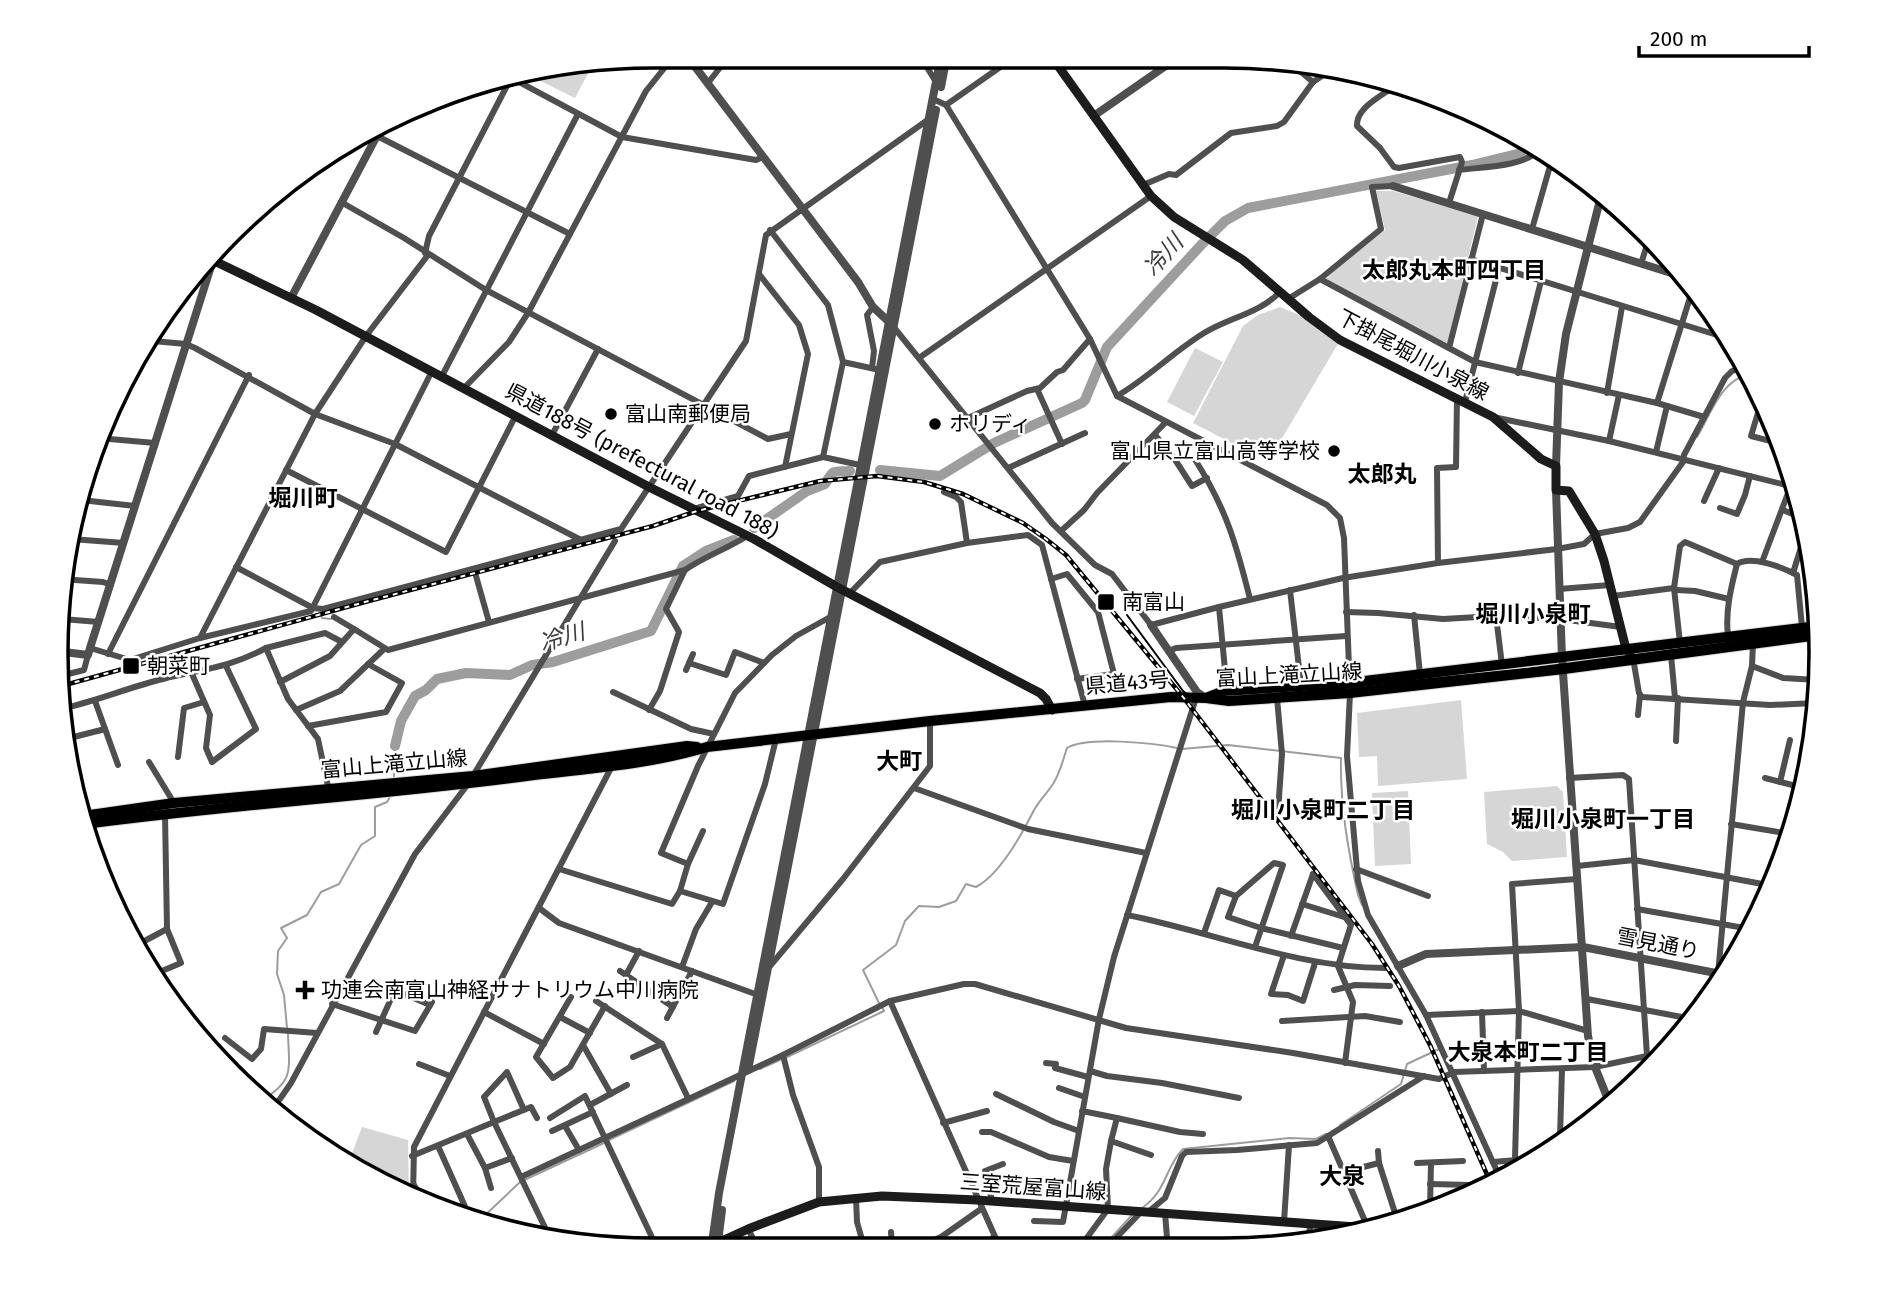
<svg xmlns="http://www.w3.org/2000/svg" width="1877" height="1306" viewBox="0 0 1877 1306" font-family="'Fira Sans','Noto Sans JP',sans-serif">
<rect width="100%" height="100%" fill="#fff"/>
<!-- green -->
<g fill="#d6d6d6">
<path d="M593,64L575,98L524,73Z"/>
<path d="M1376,191H1393L1478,216L1448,343L1445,344L1326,279L1346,259L1385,230Z"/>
<path d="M1280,307L1304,317L1339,342L1268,462L1193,423L1243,326L1258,315Z"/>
<path d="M1195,348L1223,362L1194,416L1167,402Z"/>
<path d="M1461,700L1467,779L1378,786L1377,756L1359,757L1357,713Z"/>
<path d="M1557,786L1563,792L1567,857L1512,861L1503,852L1487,844L1484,792Z"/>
<path d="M1408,791L1411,864L1375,866L1372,793Z"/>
<path d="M362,1127L408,1140L409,1196L348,1164Z"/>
</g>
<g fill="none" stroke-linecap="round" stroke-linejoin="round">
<!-- stream -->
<g stroke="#9d9d9d" stroke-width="2">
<path d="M1697,437C1711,414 1720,381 1749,374"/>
<path d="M321,615L322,618L331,619"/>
<path d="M154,662L158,676"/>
<path d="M1182,749L1228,745L1341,758C1340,805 1348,850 1358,895L1362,905"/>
<path d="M394,778L395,746"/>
<path d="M879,1003L863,970L896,945L905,921L919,906L939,907L956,901L966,884L976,887C999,875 1022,834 1034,810C1039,801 1047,793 1053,784C1060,773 1063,760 1067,748C1087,736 1154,743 1177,748"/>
<path d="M287,1028L284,995L277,974L278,951L287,938L281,928L307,915L321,892L339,884L361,845L375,836V807L387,802L390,797"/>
<path d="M785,1058L884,1011L882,1007"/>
<path d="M760,1069L780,1060"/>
<path d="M262,1100C295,1081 289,1069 288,1034"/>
<path d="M1340,1125L1401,1084L1407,1064L1439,1049"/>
<path d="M609,1140L734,1081"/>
<path d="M1142,1208C1167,1191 1165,1167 1183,1149L1289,1138L1316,1139L1326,1134"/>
<path d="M479,1221L520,1182L604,1143"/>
<path d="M1106,1250L1111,1238L1132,1215"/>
</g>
<!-- river -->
<g stroke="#9d9d9d" stroke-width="10">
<path d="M880,470L940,476L994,443L1082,403L1085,400L1107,347L1203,243L1225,221L1248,208L1472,165L1521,153L1533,144"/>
<path d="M754,528L807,491L825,484C834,469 831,472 850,471"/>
<path d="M395,746L401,721L415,696L426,690L437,679L466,673L510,675L532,665L553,662L651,631L683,566L706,551L734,540"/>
</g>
<defs>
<g id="primary">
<path d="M1818,626L1348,683L1224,691L1206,698L1229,701L1350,693L1564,669L1819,635"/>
<path d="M83,816L174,803L473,776L687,746L697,747"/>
<path d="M86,824C235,804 385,795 534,775C592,768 652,764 707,747L930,721L1171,697L1206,698"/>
</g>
</defs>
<!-- primary casing -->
<use href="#primary" stroke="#dbdbdb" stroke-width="12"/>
<!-- minor -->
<g stroke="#4f4f4f" stroke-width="6">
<path d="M775,56L786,64L793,56"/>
<path d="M920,56L936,82"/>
<path d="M1289,62L1313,82"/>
<path d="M506,75L622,137L756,160L763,157"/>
<path d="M708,83L729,56"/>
<path d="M1393,87C1380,97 1356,108 1357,126L1380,148L1394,167L1399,168L1460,157L1462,162L1449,203"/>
<path d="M933,99L946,105L1090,339L1117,396L1327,505L1340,518L1344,538L1350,693L1347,756L1358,881L1368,915L1426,1015L1501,1180"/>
<path d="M946,105L1016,56"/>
<path d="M377,136L570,234"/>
<path d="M1535,154L1548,155"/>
<path d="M1459,170C1480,167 1527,167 1539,149"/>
<path d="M1143,185L1169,174L1176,175L1231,133L1277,126L1284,122L1313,82L1335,67"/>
<path d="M341,202L404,238L486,290L768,439L791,434"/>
<path d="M1532,229L1552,159"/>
<path d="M770,230L828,305L843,362L823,457"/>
<path d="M425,253L429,236L511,78"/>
<path d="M1471,259L1730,339"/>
<path d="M213,260L235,233"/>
<path d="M1641,264L1650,235"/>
<path d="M759,274L799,325L808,354L785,467"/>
<path d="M1320,279L1475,362L1657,403L1704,417"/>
<path d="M1288,299L1320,279L1381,229L1372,187L1393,186"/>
<path d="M892,325L1052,523L1095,565L1112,574L1151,625L1219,607L1343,578L1438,563L1557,549L1584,544L1595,534L1628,528L1640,522L1683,462L1684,455L1725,378L1732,371L1745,367"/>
<path d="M153,341L186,344L195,348L315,414L395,444L581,540"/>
<path d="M1449,348L1483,214"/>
<path d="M919,358L1151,196"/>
<path d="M843,362L875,369"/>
<path d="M872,368L874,351L867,315L873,307"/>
<path d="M1518,373L1541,281"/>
<path d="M442,376L578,114"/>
<path d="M464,388L509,342L528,313L646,91L674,56"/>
<path d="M1037,389L1062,444"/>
<path d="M1607,393L1622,307"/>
<path d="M1117,396C1148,378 1173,352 1204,333C1228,318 1260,313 1280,292"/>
<path d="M1465,402L1499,268"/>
<path d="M1657,403L1693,288"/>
<path d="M1765,405L1760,406L1751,436L1782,444"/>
<path d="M1493,417L1609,441L1794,487"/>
<path d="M968,418L1027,391L1040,388L1057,372L1063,370L1090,339"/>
<path d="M552,435L598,349"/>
<path d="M1155,435L1172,455L1192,486L1207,478"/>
<path d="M98,438L155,443"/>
<path d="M1609,441L1619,395"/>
<path d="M1656,452L1667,406"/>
<path d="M1194,458C1226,508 1236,543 1250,599"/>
<path d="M1008,468L1085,433"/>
<path d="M286,470L446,552L516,415"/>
<path d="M944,492L956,497L961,502L967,543"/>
<path d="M81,500L135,506"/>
<path d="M1704,501L1719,468"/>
<path d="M1720,508L1737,514L1745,495L1750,476"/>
<path d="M694,509L738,496L749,476L823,457L860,465"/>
<path d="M1783,510L1804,519"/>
<path d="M1061,531L1084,510L1097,493L1166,422"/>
<path d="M71,539L124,543"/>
<path d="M1762,562L1793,480"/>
<path d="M1438,563L1437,468L1456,467L1457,398"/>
<path d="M236,567L313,608L323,609L621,529L746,341L766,235L929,119"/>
<path d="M1793,573L1807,528"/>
<path d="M476,576L489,622"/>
<path d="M61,579L103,582L111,585"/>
<path d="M1051,579L1067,574L1098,612L1114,674L1077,679"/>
<path d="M1559,589L1610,585"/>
<path d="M1290,590L1301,685"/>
<path d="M1676,590L1695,591L1729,599"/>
<path d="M850,593L880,562L967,543L1028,535L1042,545L1085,706"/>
<path d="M1613,596L1674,588"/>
<path d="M1219,607L1227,691"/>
<path d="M1346,612L1378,613L1443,619L1496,616L1560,619L1621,627"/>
<path d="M1414,615L1420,674"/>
<path d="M1496,616L1502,665"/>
<path d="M334,617L354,629"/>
<path d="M62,619L99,622"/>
<path d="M1728,636C1725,611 1731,588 1737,564C1751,555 1782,567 1797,575L1802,627"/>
<path d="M200,638L315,414L366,336L428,255"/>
<path d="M1680,643L1674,588L1680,546L1685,542L1737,564"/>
<path d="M90,648L130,660L200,638L311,611L432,371"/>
<path d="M266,648L325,633L342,642"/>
<path d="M1169,651L1176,648L1346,636"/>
<path d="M108,654L249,375"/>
<path d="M1671,655L1675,698"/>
<path d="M1633,658L1639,693L1642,697L1770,705L1816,703"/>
<path d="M689,663L726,675L735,652L764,663"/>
<path d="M1752,666L1783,678L1818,680"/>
<path d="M686,670L693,654"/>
<path d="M192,674L210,715L206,748L212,762L256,729L226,666"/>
<path d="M64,675L84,670L88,655"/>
<path d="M280,682L330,656L354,629L388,650L685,570C705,556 727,549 747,536"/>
<path d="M613,692L691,729L714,734"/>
<path d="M1277,698L1282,754L1278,812"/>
<path d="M95,701L118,765"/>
<path d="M65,708C99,700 130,687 163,679C202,669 229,668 266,648L288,699L318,739L329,791"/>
<path d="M296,710L340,691L384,649"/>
<path d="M649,710L660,691L679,632L666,609L685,570"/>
<path d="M1638,715L1640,695"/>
<path d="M308,726L386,712L402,683L368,664"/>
<path d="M66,739L105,729"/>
<path d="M776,739L765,784L723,904L680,891L688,864L661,853L698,766L735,693L772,655L796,636L832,616"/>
<path d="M1676,741L1678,698"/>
<path d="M178,757L184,708L204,702"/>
<path d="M149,762L174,803"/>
<path d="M1569,778L1623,775L1629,779L1647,1056"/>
<path d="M1765,778L1804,788"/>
<path d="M1780,782L1790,740"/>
<path d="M914,788L1028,829L1146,853"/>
<path d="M1731,824L1790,834"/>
<path d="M688,864L703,831"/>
<path d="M1577,866L1634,860L1773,886"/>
<path d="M559,869L672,904L680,891"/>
<path d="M1356,869L1428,896"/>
<path d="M1313,874L1351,925L1338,966L1353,1002L1345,1063"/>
<path d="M1769,885L1785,833"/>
<path d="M1302,904L1344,917"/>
<path d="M539,908L559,923L758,995"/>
<path d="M1637,909L1750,929"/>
<path d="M1127,915C1213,932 1297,968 1385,968"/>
<path d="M1204,933L1219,890L1236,896"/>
<path d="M1291,936L1313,874"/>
<path d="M137,945L167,929"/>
<path d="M1255,947L1283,865L1274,863L1236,896L1228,917L1261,928L1343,948"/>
<path d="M1284,955L1271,994L1288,995L1303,1001L1315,963"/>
<path d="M770,966L843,879L930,766V721"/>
<path d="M682,967L696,929L712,902"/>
<path d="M620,971L673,1007"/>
<path d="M157,973L181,963L167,929L165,814"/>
<path d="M626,975L639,951"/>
<path d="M1334,990L1355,985L1390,986"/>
<path d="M1712,994L1718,974L1743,702L1752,666L1753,643"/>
<path d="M571,997L536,1057L553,1078L570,1067L605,1006"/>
<path d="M1587,999L1692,1019"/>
<path d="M596,1001L662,1044L688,1098"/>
<path d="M890,1001L1001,1250"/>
<path d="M332,1004L415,1031L432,1002"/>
<path d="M484,1012L544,1044"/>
<path d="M1482,1012L1484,1071"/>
<path d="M1426,1015L1519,1011L1588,1031"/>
<path d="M560,1017L590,1033"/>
<path d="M667,1018L692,971"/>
<path d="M1282,1021L1365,1016L1400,1022"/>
<path d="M376,1032L395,990L430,1005"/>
<path d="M225,1038L252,1059L261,1049L264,1029L317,1033"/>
<path d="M583,1045L611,1094"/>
<path d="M783,1055L793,1095L819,1167V1202"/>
<path d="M633,1057L662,1044"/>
<path d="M1046,1063L1056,1064L1055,1068L1088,1077"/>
<path d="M419,1064L450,1076"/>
<path d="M1090,1071L1107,1076L1162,1083L1239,1098"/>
<path d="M244,1086L257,1090L272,1106"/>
<path d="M1059,1088L1085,1097"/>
<path d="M996,1094L1054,1122L1079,1131"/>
<path d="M590,1105L627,1085"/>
<path d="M271,1108L280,1099L291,1083L415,854L468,784L615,541"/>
<path d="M524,1110L507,1072L484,1097L494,1122L531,1107L537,1118"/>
<path d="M1082,1111L1117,1118L1111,1141"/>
<path d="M550,1118L585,1096L658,1250"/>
<path d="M1117,1118L1180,1132L1203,1134"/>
<path d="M943,1123L987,1111"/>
<path d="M565,1126L579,1150"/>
<path d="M552,1131L593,1112"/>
<path d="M982,1132H991L1049,1157L1073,1161"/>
<path d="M467,1134L485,1168L491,1188"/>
<path d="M1328,1136L1368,1228"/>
<path d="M1560,1137L1562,1069"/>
<path d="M438,1146L467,1211"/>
<path d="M1378,1151L1379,1163L1395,1213V1220"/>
<path d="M412,1156L494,1122L551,1240"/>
<path d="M1515,1159L1519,1011L1512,884L1577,879"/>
<path d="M1493,1162L1529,1159"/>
<path d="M1417,1163L1463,1161"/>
<path d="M485,1168L512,1158"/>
<path d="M1344,1172L1379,1163"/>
<path d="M521,1177L783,1055L890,1001L964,984H975L1126,1028L1293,1053L1439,1079L1454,1072L1595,1067L1647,1056L1657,1061"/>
<path d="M1430,1184L1471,1185"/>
<path d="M414,1185L425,1205"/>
<path d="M413,1198L414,1147L612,766"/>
<path d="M856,1198L857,1222L865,1250"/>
<path d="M992,1201L985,1171L1003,1164"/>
<path d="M1430,1208L1431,1163"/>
<path d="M448,1212L464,1205"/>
<path d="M1148,1212L1165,1198L1182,1156L1186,1152L1237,1150L1317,1143L1424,1076"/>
<path d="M1165,1213L1168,1250"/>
<path d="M1034,1221L1063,1222L1099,1019L1114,957L1196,698"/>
<path d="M1284,1222L1289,1145"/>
<path d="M748,1229L759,1250"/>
<path d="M891,1232L892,1248H913"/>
<path d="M1309,1242L1310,1224"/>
<path d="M913,1250V1248L941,1237L981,1209"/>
<path d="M983,1250L994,1236"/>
<path d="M1078,1250L1108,1209L1106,1169L1111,1141L1151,1155"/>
<path d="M1111,1250L1117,1237L1142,1211"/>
</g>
<!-- tertiary -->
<g stroke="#4f4f4f" stroke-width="8">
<path d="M687,56L858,282L873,307L888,321"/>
<path d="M941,87L947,56"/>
<path d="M1095,115L1180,56"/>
<path d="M1393,186L1684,277"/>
<path d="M291,298L380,130"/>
<path d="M1556,466L1559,382L1566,334L1601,196"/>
<path d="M1556,490L1562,658L1588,1036L1595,1067L1609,1102"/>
<path d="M1151,625L1197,692L1206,698"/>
<path d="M64,652L88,655L90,648L213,260"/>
<path d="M1398,966L1426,954L1583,947L1726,975"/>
<path d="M748,1070L936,110"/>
<path d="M711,1250L719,1193L751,1027L941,56"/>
<path d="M717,1250L722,1210"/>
</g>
<!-- secondary -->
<g stroke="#1c1c1c" stroke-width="9">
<path d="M1051,56L1151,196L1174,217L1243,260L1309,317L1340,340L1493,417L1541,459L1556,466V490L1569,491L1595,534L1604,561L1625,645L1630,654"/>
<path d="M206,257L316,310L649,487L754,539L837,587L1040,693L1046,699L1052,710"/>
<path d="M702,1250L748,1229L819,1202L882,1196L977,1200L1370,1228"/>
</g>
<!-- primary -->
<use href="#primary" stroke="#000" stroke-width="10"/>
<!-- tram -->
<path stroke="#000" stroke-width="2" d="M1127,615L1183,691L1190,697L1201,700L1332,689L1527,669L1819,631"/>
<defs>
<path id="rail" d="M65,685L365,602L653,526L697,511L820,481L877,476L924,482L963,494L1023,523L1046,539L1066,555L1183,697L1372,944L1399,986L1430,1045L1492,1186"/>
</defs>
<!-- rail casing -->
<use href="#rail" stroke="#000" stroke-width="4.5"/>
<!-- rail -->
<use href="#rail" stroke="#fff" stroke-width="2" stroke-dasharray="5" stroke-linecap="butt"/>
</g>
<!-- markers -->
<g fill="#000" stroke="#fff" stroke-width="2.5">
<circle cx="611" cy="414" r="7"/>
<circle cx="935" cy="424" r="7"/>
<circle cx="1334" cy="451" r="7"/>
<rect x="1097" y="593" width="18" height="18" rx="3.5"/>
<rect x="122" y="657" width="18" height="18" rx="3.5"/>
<path d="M301.5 979.5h7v7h7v7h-7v7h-7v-7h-7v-7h7z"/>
</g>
<g text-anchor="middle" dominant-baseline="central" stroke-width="5" stroke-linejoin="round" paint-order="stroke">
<!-- street labels -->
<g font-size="21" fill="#000" stroke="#fff">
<text transform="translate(1413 355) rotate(28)">下掛尾堀川小泉線</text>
<text transform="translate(642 461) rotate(28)">県道188号 (prefectural road 188)</text>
<text transform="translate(1289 675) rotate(-3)">富山上滝立山線</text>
<text transform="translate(1127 683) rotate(-5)">県道43号</text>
<text transform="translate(394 764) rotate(-5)">富山上滝立山線</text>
<text transform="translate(1658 944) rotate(11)">雪見通り</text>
<text transform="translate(1033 1187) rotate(4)">三室荒屋富山線</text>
</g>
<!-- poi labels -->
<g font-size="21" fill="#000" stroke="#fff" text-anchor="start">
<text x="625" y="414">富山南郵便局</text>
<text x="949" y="424">ホリディ</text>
<text x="1320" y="451" text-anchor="end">富山県立富山高等学校</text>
<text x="1122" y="602">南富山</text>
<text x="147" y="666">朝菜町</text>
<text x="321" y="990">功連会南富山神経サナトリウム中川病院</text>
</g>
<!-- water labels -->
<g font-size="23" font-style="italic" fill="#3e3e3e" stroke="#fff">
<text transform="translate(1163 255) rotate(-48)">冷川</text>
<text transform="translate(562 637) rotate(-17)">冷川</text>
</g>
<!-- neighbourhood labels -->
<g font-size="23" font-weight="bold" fill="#000" stroke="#fff">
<text x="1454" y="270">太郎丸本町四丁目</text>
<text x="1382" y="474">太郎丸</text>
<text x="303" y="498">堀川町</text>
<text x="1533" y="614">堀川小泉町</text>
<text x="899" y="761">大町</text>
<text x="1323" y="810">堀川小泉町二丁目</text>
<text x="1603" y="819">堀川小泉町一丁目</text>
<text x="1528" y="1052">大泉本町二丁目</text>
<text x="1342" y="1176">大泉</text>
</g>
</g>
<!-- crop -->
<path d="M0 0H1877V1306H0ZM653 68H1224A585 585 0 0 1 1809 653V653A585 585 0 0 1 1224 1238H653A585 585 0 0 1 68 653V653A585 585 0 0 1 653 68Z" fill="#fff" fill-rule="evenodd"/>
<path fill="none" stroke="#000" stroke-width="3.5" d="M653 68H1224A585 585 0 0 1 1809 653V653A585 585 0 0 1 1224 1238H653A585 585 0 0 1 68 653V653A585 585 0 0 1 653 68Z"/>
<!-- scale -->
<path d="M1639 46v10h170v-10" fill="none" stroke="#000000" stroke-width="3.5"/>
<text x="1650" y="46" font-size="21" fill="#000000" stroke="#ffffff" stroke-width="5" paint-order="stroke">200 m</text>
</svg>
